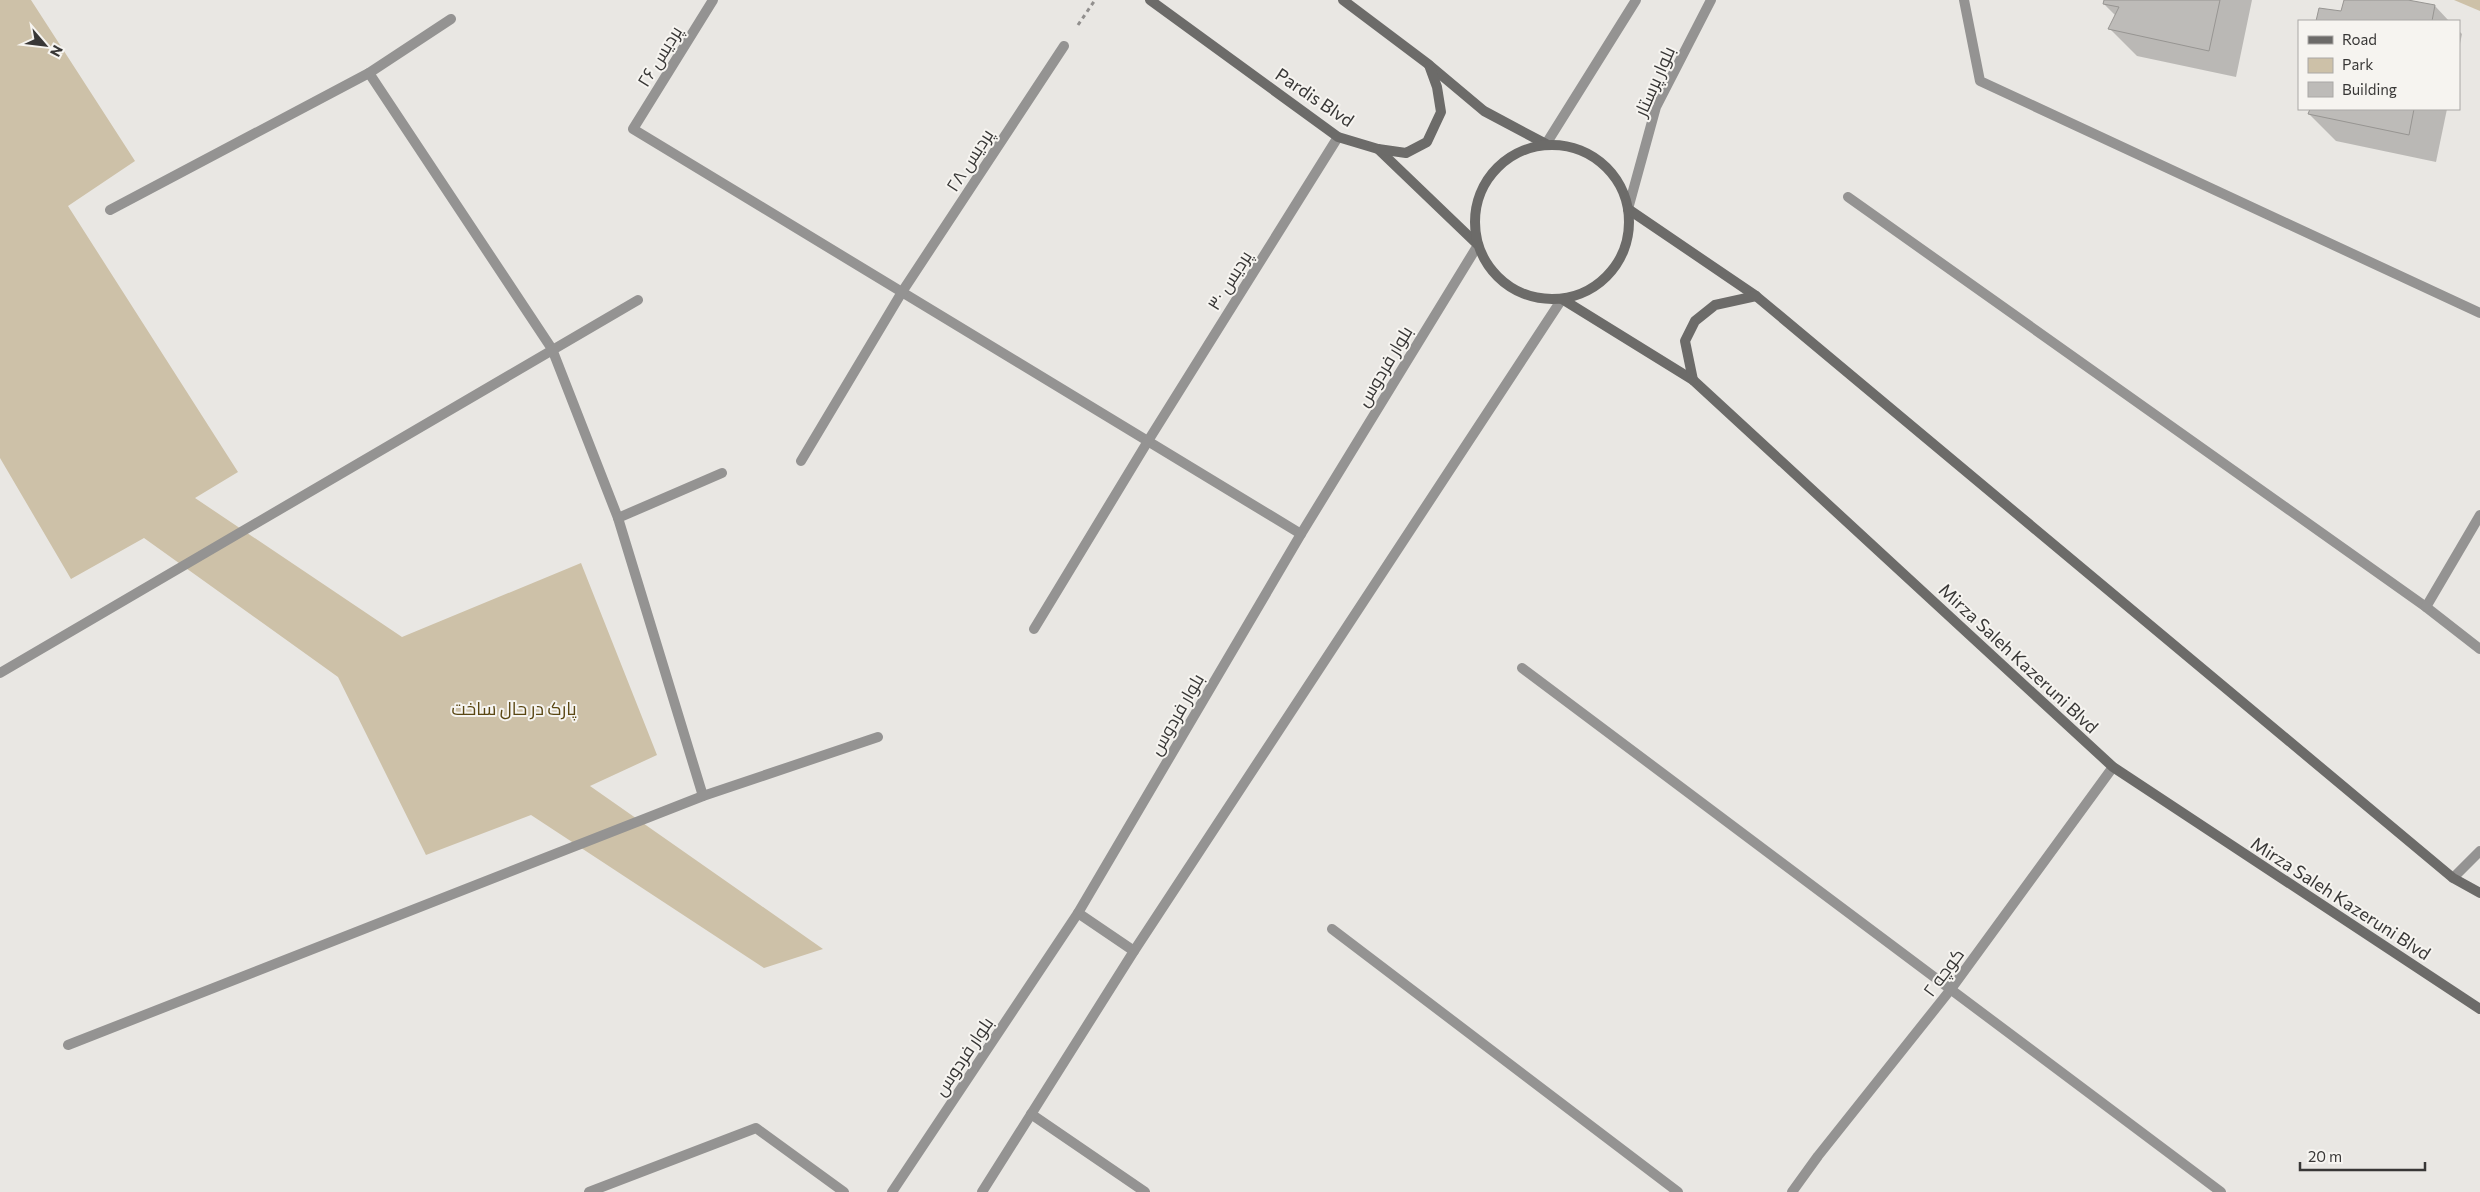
<svg xmlns="http://www.w3.org/2000/svg" width="2480" height="1192" viewBox="0 0 2480 1192" font-family="Commissioner,Cairo,sans-serif">
<rect width="100%" height="100%" fill="#e9e7e3"/>
<!-- green -->
<g fill="#cdc1a8">
<path d="M0,0H31L135,161L68,206L238,472L195,498L402,637L581,563L657,755L590,786L823,949L764,968L531,815L426,855L338,677L144,538L71,579L0,458Z"/>
<path d="M2454,0H2480V11Z"/>
</g>
<!-- shadow -->
<g fill="#0003">
<path d="M2105,0H2252L2236,77L2137,56L2110,29L2116,16L2104,4Z"/>
<path d="M2345,0H2401L2435,6L2449,21H2318L2320,9L2342,13Z"/>
<path d="M2459,31L2462,34L2459,49Z"/>
<path d="M2312,109H2447L2436,162L2336,141L2309,114Z"/>
</g>
<!-- building -->
<g fill="#bdbbb8" stroke="#979592">
<path d="M2104,0H2220L2209,51L2108,29L2119,7L2103,4Z"/>
<path d="M2344,0H2408L2435,5L2432,21H2316L2319,8L2341,11Z"/>
<path d="M2310,109H2414L2409,135L2308,114Z"/>
</g>
<g fill="none" stroke-linecap="round" stroke-linejoin="round">
<!-- path -->
<path stroke="#918f8d" stroke-width="3" stroke-dasharray="4 4" stroke-linecap="butt" d="M1078,25L1095,0"/>
<!-- service -->
<path stroke="#949392" stroke-width="10" d="M1964,0L1980,81L2480,313"/>
<!-- minor -->
<g stroke="#949392" stroke-width="10">
<path d="M713,0L633,129L1301,534"/>
<path d="M369,73L552,349L618,518L703,796"/>
<path d="M1848,197L2426,607L2480,649"/>
<path d="M110,210L369,73L451,19"/>
<path d="M801,461L902,292L1064,46"/>
<path d="M618,518L722,473"/>
<path d="M2426,607L2480,515"/>
<path d="M1034,629L1148,441L1338,137"/>
<path d="M1522,668L2221,1192"/>
<path d="M0,673L638,300"/>
<path d="M2453,878L2480,851"/>
<path d="M1332,929L1678,1192"/>
<path d="M68,1045L703,796L878,737"/>
<path d="M1031,1114L1145,1192"/>
<path d="M589,1192L756,1128L844,1192"/>
<path d="M1792,1192L1818,1156L1951,989L2113,767"/>
</g>
<!-- tertiary -->
<g stroke="#949392" stroke-width="10">
<path d="M1546,144L1636,0"/>
<path d="M1628,209L1656,107L1711,0"/>
<path d="M1078,913L1134,951"/>
<path d="M892,1192L1078,913L1301,534L1478,245"/>
<path d="M982,1192L1134,951L1562,299"/>
</g>
<!-- secondary -->
<g stroke="#6c6b69" stroke-width="10">
<path d="M1150,0L1338,137L1378,149L1477,244"/>
<path d="M1343,0L1428,64L1484,111L1546,144"/>
<circle cx="1552" cy="222" r="77"/>
<path d="M1378,149L1406,153L1427,142L1441,112L1437,87L1429,65"/>
<path d="M1628,209L1756,296L2453,878L2480,893"/>
<path d="M1562,299L1693,380L2113,767L2480,1009"/>
<path d="M1693,380L1685,341L1695,321L1715,305L1756,296"/>
</g>
</g>
<g text-anchor="middle" dominant-baseline="central" stroke-width="4" stroke-linejoin="round" paint-order="stroke">
<!-- street labels -->
<g font-size="18" fill="#383736" stroke="#f6f4f0">
<text transform="translate(659 56) rotate(-58)">پردیس ۲۶</text>
<text transform="translate(1654 81) rotate(-66)">بلوار پرستار</text>
<text transform="translate(1315 97) rotate(34)">Pardis Blvd</text>
<text transform="translate(969 160) rotate(-57)">پردیس ۲۸</text>
<text transform="translate(1229 280) rotate(-58)">پردیس ۳۰</text>
<text transform="translate(1384 366) rotate(-59)">بلوار فردوس</text>
<text transform="translate(2019 658) rotate(43)">Mirza Saleh Kazeruni Blvd</text>
<text transform="translate(1176 714) rotate(-60)">بلوار فردوس</text>
<text transform="translate(2341 898) rotate(33)">Mirza Saleh Kazeruni Blvd</text>
<text transform="translate(1943 972) rotate(-53)">کوچه ۲</text>
<text transform="translate(963 1056) rotate(-56)">بلوار فردوس</text>
</g>
<!-- park labels -->
<g font-size="18" fill="#594612" stroke="#f6f4f0">
<text x="514" y="708">پارک در حال ساخت</text>
</g>
</g>
<!-- legend -->
<rect x="2298" y="20" width="162" height="90" fill="#f6f4f0" stroke="#aaa8a6"/>
<rect x="2308" y="36" width="25" height="8" fill="#6c6b69" stroke="#aaa8a6"/>
<text x="2342" y="45" font-size="15" fill="#383736">Road</text>
<rect x="2308" y="58" width="25" height="15" fill="#cdc1a8" stroke="#aaa8a6"/>
<text x="2342" y="70" font-size="15" fill="#383736">Park</text>
<rect x="2308" y="82" width="25" height="15" fill="#bdbbb8" stroke="#aaa8a6"/>
<text x="2342" y="95" font-size="15" fill="#383736">Building</text>
<!-- north arrow -->
<g transform="translate(45 45) rotate(118)" stroke="#f6f4f0" stroke-width="4" paint-order="stroke">
<path d="M0-4L9 19L0 12L-9 19Z" fill="#383736"/>
<text y="-8" font-size="14" font-weight="bold" text-anchor="middle" fill="#383736">N</text>
</g>
<!-- scale -->
<path d="M2300 1162v8h125v-8" fill="none" stroke="#383736" stroke-width="2.5"/>
<text x="2308" y="1162" font-size="15" fill="#383736" stroke="#f6f4f0" stroke-width="4" paint-order="stroke">20 m</text>
</svg>
